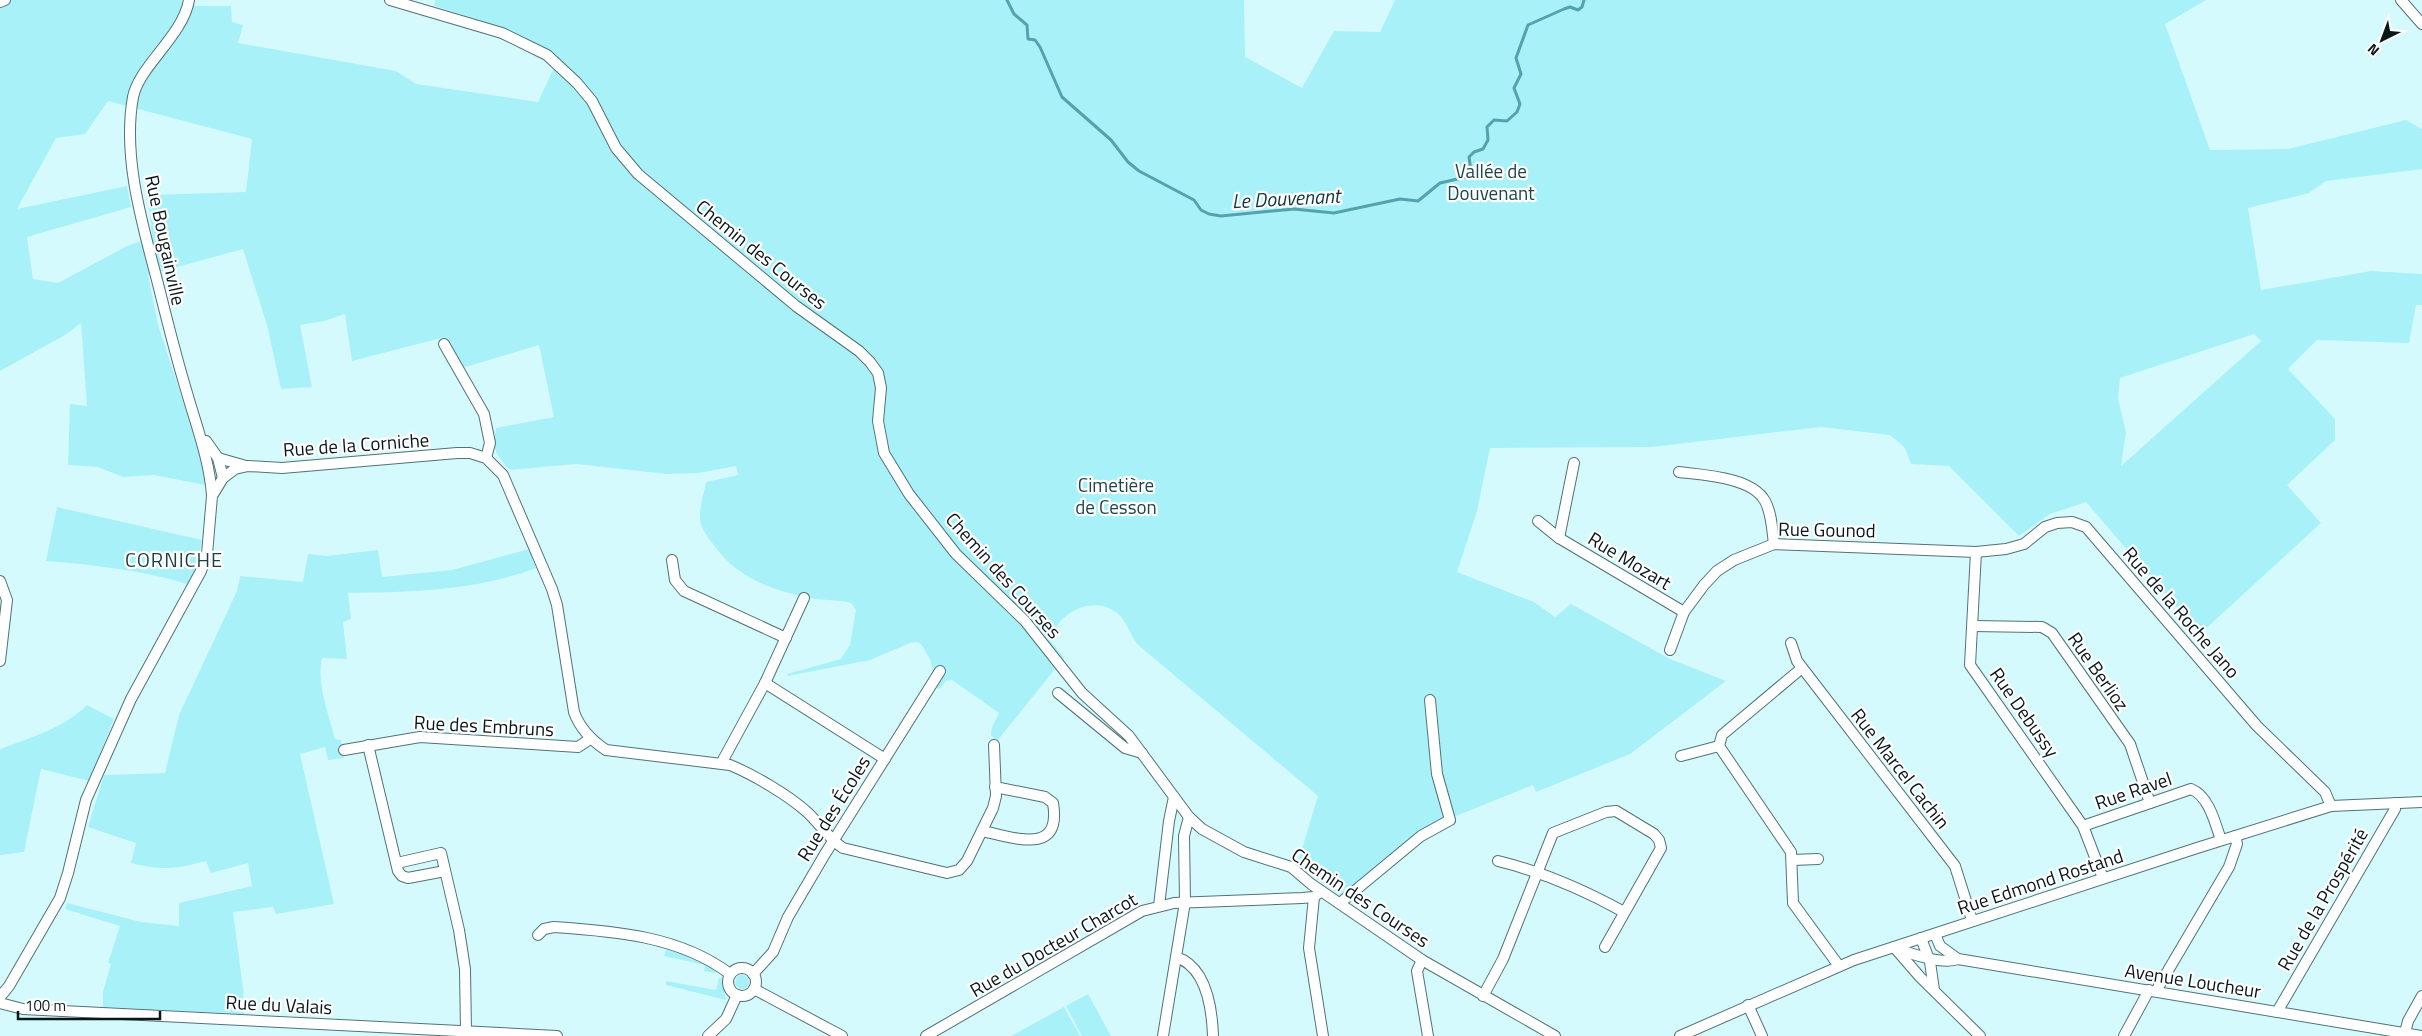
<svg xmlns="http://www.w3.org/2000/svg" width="2422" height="1036" viewBox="0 0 2422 1036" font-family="'Titillium Web',sans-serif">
<rect width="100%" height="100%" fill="#d5fafe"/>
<!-- green -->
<g fill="#a9f1f9" fill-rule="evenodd">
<path d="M0,0H182V6H231L232,22L243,25L238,43L396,71L416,84L538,102L558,59C520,32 479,20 434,6L435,0H1244L1245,57L1302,88L1334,31L1380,32L1395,0H2206L2165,24L2210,150L2288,149L2406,120L2422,129V169L2326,181L2309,193L2248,208L2261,290L2371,271L2422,274V305H2416L2409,343L2317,340L2288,369L2335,419V440L2287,485L2321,523L2200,634L2086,502L2050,514L2019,536L1949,466L1911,464L1905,448L1890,435L1821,427L1652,447L1490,448L1477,511L1457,572L1534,602L1555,617L1571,604L1670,659L1726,681L1630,754L1536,792L1533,785L1436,824L1342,897L1297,865L1318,796L1137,644C1131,636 1128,625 1121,617C1106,600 1081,603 1065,617C1058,622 1054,632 1050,640L1064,658L997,741L991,735L992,727L999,713L952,680L946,681L939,689L928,682L933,671L930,659L921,644L917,642L910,643L870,660L788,676L787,674L841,659L850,645L856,610L851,603C837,599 824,601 810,598C770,590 737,578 713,544C708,538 701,528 700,520C699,509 704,493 706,482L738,475L736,466L699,473L667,474L576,464L510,470C495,454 492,450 496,428L554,417L539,345L462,368L445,337L352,361L345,314L324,321L300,325L312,387L281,389L267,325L243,249L148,275L158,325L203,462L205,485L154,475L123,477L98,467L68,465L70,404L87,406L81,323L65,335L0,371ZM108,101L252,139L246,192L148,195L152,237L127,246L58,283L33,279L27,237L131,207L127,186L17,209L56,138L85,134ZM2254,334L2261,341L2121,466L2126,432L2118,399L2120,378Z"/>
<path d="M57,507L202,540L197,567L190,585C143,570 95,565 46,561Z"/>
<path d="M529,549L536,568C475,591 412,592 348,593L351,619L343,622L347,659L322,658C316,683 329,715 335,739L341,740L344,758L328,760L325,747L300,754L334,904L276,914L273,907L233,912L243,988L244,1014L103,1007V992L111,964L108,963L120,926L65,909L67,903L141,922L179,926V903L252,886L248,863L211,873L206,861C176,869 162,871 131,863L136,843L88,827L104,775L165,773L179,715L237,591L240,576L303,582L308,554L327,556L378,550L382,577L452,570Z"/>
<path d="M87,705L114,719L89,781L41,769L24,852L0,855V749C30,738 64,728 87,705Z"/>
<path d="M667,948L689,955L717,969L715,973L704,971L705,965L664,956Z"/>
<circle cx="742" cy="982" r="7"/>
<path d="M719,978H721L726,1000L666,985V981L716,990Z"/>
<path d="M1088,994L1111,1036H1082L1066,1006Z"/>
<path d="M1064,1007L1080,1036H1011Z"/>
</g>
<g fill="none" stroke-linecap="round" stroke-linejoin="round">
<!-- stream -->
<path stroke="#54a2ab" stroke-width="3" d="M1007,0L1014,14L1027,25L1028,39L1035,40L1040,47L1062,97L1111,140L1128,162L1139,171L1194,200L1201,210L1209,214L1221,216L1294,209L1334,213L1400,199L1418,201L1440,183L1466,177L1471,171L1469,157L1474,152L1483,149L1488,140L1487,127L1494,120L1507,121L1517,112L1520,104L1514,88L1521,74L1516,58L1528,25L1564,9L1570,7L1578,10L1582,7L1584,0"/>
<defs>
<g id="minor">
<path d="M189,0C183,36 139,66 133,97C122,158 143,226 158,284C167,320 176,357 187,393C197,428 209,459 212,495"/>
<path d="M390,0L502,33L547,55L577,83L592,101L616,148L638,174L796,306L859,351L870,362L878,373L881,388L878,421L884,453L909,494L956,554L1025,621L1082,693L1129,736L1189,817L1202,829L1244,852L1291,867L1311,884L1422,960L1555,1036"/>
<path d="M2401,0L2422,24"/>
<path d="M0,2L5,0"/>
<path d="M444,344L484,414L490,443L486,458"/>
<path d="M206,441L218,458L223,478"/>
<path d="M218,458L246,466"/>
<path d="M1679,472C1703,475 1752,477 1765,501C1772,514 1772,530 1774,544"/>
<path d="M1538,521L1559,538L1684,612"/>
<path d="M1559,538L1574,463"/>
<path d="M1976,552L1970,665L2083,826L2103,878"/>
<path d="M672,560L675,580L684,591L786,638"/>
<path d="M0,581L7,600L0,661"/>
<path d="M1973,626L2042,627L2052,633L2130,744L2150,803"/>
<path d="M1791,643L1797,661L1955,866L1972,920"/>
<path d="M1670,650L1684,612L1704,585L1717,571L1734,560L1774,544L1976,552L2006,549L2024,544L2045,527L2057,523L2072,522L2086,527L2257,726L2325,792L2331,806"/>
<path d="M1802,668L1722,735L1719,746L1791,852L1793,903L1839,966"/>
<path d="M765,683L885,759"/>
<path d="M1058,693L1125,748L1142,753"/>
<path d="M368,745L398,871L402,876L408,878L445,871"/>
<path d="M344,750L420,737L578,747L590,739"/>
<path d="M1681,756L1719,746"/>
<path d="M722,764L723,760L765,683L804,598"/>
<path d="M2083,826L2191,789C2209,796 2215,823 2221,840"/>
<path d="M982,831C1013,837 1062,857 1053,803L1045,797L995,787"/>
<path d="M1792,860L1818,859"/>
<path d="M1498,861C1543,872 1584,890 1624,912"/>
<path d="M397,863L441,853L459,930L465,969L466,1031"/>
<path d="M1314,897L1309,948L1323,1036"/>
<path d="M1340,903L1421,836L1450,820L1437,774L1430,700"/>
<path d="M1159,906L1169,821L1174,797"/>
<path d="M1935,934L1940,946L1958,959L2422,1036"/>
<path d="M538,935L544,929L554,927C614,931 680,936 730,974"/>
<path d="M1921,938L1930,962L1934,990"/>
<path d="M1894,947L1920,977L1980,1036"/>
<path d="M1896,948C1911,954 1943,965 1958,959"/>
<path d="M1176,957C1207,967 1212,1008 1213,1036"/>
<path d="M1422,960L1417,971L1428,1036"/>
<circle cx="742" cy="982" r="14"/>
<path d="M753,974L773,952L788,917L825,854L940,671"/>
<path d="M754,989L842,1036"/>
<path d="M2156,991L2229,867L2237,844L2235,836"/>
<path d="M1483,996L1503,959L1553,833L1606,812L1616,811L1654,834L1659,840L1661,848L1605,947"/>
<path d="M0,997L9,986L60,898L68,873L86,800L131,699L201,571L207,554L212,496L223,478L235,469L248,466L282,468L457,453H470L486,458L503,475L552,589L557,605L574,712C580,729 591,740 606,750L730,765C754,775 788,795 807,812C820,824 829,839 843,848L947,873L959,870L967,861L993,808L996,796L994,745"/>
<path d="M0,1003L23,1009L557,1036"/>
<path d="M1748,1005L1762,1036"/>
<path d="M2277,1012L2395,809V803"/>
<path d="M2405,1033L2408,1021L2422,996"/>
<path d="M708,1036L726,1019L737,995"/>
<path d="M926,1036L1142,911L1174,903L1302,898L1314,897L1321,891"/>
<path d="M1163,1036L1185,902L1184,836L1189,817"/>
<path d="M1680,1036L1854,960L2197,848L2331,806L2422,802"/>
<path d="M2124,1036L2149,990"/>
</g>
</defs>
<!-- minor casing -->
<use href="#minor" stroke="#517276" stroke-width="12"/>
<!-- minor -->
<use href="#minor" stroke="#fff" stroke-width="10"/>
</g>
<g text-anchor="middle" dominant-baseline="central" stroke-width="4.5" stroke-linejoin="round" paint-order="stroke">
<!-- park labels -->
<g font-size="19" fill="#1f4549" stroke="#fff">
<text x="1491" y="170">Vallée de<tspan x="1491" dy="22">Douvenant</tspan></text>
<text x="1116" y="484">Cimetière<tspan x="1116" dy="22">de Cesson</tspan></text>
</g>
<!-- street labels -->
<g font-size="19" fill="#0a1719" stroke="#fff">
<text transform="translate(166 240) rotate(78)">Rue Bougainville</text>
<text transform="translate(762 254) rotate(39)">Chemin des Courses</text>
<text transform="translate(356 444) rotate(-4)">Rue de la Corniche</text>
<text transform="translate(1827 529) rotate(1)">Rue Gounod</text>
<text transform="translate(1630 560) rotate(31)">Rue Mozart</text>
<text transform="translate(1004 575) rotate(48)">Chemin des Courses</text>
<text transform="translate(2182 612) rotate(49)">Rue de la Roche Jano</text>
<text transform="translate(2099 671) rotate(55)">Rue Berlioz</text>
<text transform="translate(2025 712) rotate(55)">Rue Debussy</text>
<text transform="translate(484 725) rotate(3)">Rue des Embruns</text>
<text transform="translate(1901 768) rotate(52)">Rue Marcel Cachin</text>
<text transform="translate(2133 790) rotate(-19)">Rue Ravel</text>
<text transform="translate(833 808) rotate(-58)">Rue des Écoles</text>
<text transform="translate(2040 881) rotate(-18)">Rue Edmond Rostand</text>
<text transform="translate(1361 897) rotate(34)">Chemin des Courses</text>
<text transform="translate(2322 899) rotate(-60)">Rue de la Prospérité</text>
<text transform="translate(1053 944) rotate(-30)">Rue du Docteur Charcot</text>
<text transform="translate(2193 980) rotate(9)">Avenue Loucheur</text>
<text transform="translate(279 1004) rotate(3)">Rue du Valais</text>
</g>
<!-- water labels -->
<g font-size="20" font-style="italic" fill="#10373b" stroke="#fff">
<text transform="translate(1286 198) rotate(-3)">Le Douvenant</text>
</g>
<!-- neighbourhood labels -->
<g font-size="20" letter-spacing="1" fill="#1e3e42" stroke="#fff">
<text x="174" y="559">CORNICHE</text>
</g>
</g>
<!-- north arrow -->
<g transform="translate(2382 40) rotate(222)" stroke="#ffffff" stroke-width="4" paint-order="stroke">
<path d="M0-4L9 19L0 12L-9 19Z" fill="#0a1719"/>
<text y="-8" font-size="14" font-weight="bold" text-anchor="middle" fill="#0a1719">N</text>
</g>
<!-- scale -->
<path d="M18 1011v8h142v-8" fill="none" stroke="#0a1719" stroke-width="2.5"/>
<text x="25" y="1011" font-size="15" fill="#0a1719" stroke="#ffffff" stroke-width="4" paint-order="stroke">100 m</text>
</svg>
